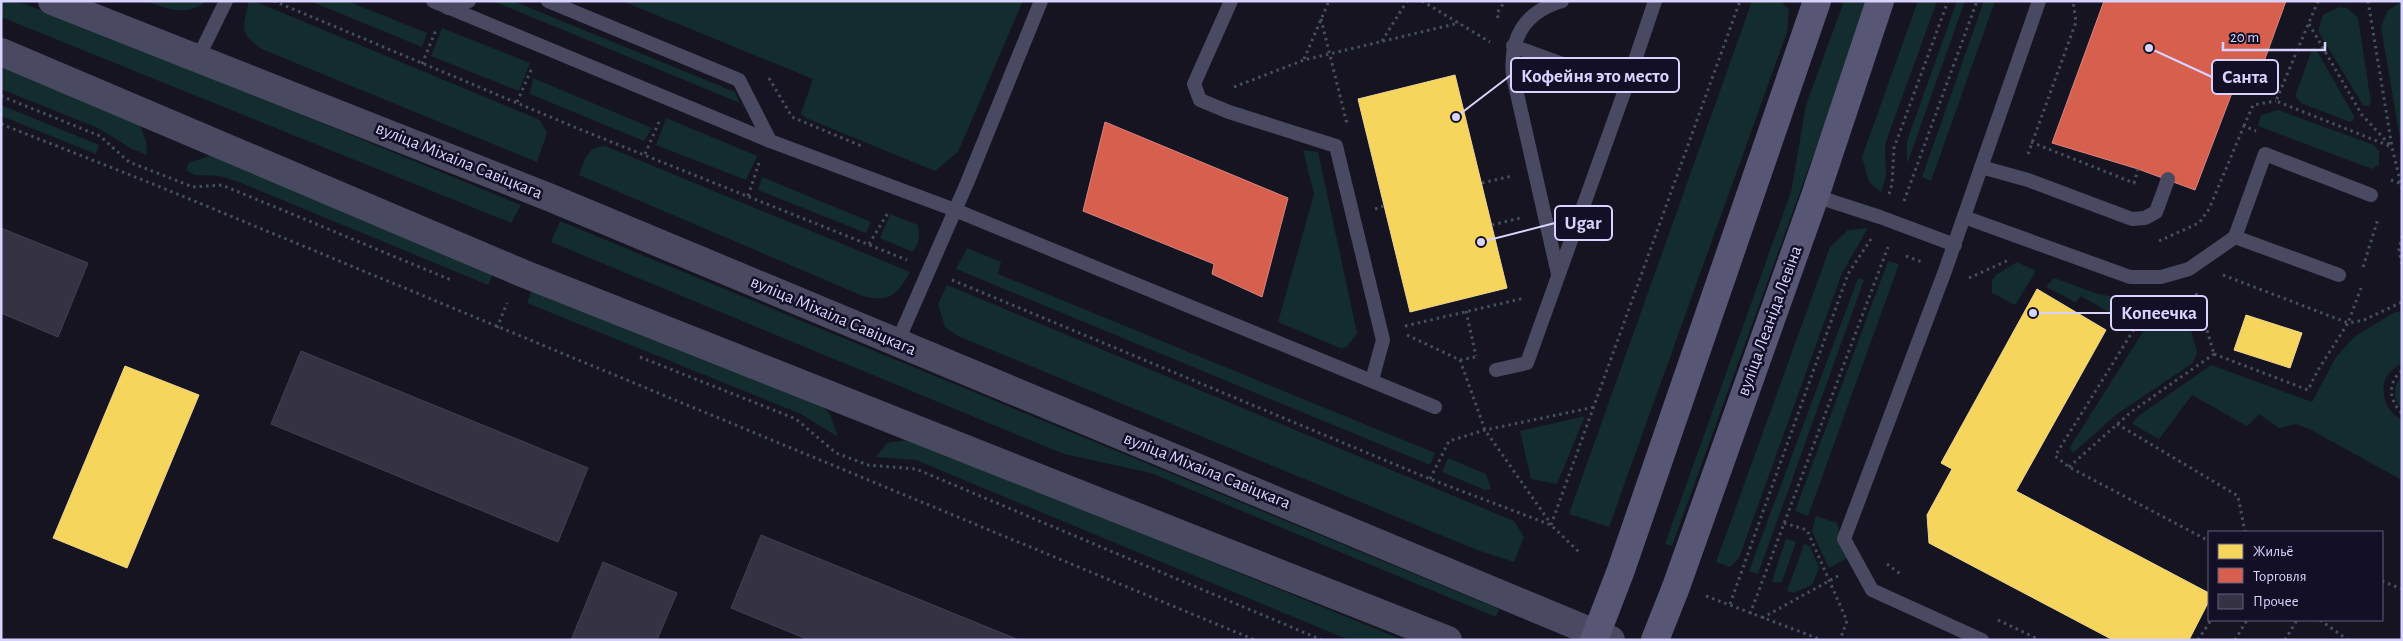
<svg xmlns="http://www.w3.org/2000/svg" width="2403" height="641" viewBox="0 0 2403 641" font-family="'Alegreya Sans',sans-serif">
<rect width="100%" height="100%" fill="#161421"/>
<!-- green -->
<g fill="#132c2d">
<path d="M1,1L25,4L113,37L521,205L511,223L1,17Z"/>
<path d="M145,1H206C187,18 166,8 145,1Z"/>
<path d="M249,1H254L540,120L547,133L537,162L264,50C238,34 243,28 249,1Z"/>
<path d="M310,1H347L427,33L422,47Z"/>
<path d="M513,1L735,92L740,103L495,2Z"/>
<path d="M622,1H1023L958,152L935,171L806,118L801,113L813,79Z"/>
<path d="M1752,1H1781L1789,10L1787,32L1609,527L1569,514Z"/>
<path d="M1844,1H1869L1672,546L1665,544L1791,192L1806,105Z"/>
<path d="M1918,1H1937L1885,144L1886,176L1881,192L1869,182L1862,157Z"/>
<path d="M1957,1H1965L1907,164V141Z"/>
<path d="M1984,1H1995L1931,181L1922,177Z"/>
<path d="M2398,4H2402V150L2381,27L2387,11Z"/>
<path d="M2339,7L2347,8L2358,18L2371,103L2368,106L2363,105L2318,31L2323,15Z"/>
<path d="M442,28L530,63L519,91L431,56Z"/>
<path d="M2313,47L2316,49L2354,116L2353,121L2350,122L2301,103L2295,96Z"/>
<path d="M1,64L119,111L140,126L146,141L147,155L132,149L98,128L1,89Z"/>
<path d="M533,78L652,128L644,141L530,94Z"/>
<path d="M1,105L99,145L96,154L1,116Z"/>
<path d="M2278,110L2374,145L2379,151V165L2372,169L2258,126L2261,115Z"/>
<path d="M666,118L757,156L746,180L656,145Z"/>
<path d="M605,146L910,272C898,294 890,303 863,296L579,175C585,159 587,147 605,146Z"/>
<path d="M1303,150L1318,152L1357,333L1347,347L1340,348L1278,322L1314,194Z"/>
<path d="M209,156H219L495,269L488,285L239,182L220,176L195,175L186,170L189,163Z"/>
<path d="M762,177L871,222L866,233L758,190Z"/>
<path d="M890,214L918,225L919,240L913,252L880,238Z"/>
<path d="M560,221L1499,609L1496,617L1151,473L1064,454L551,242Z"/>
<path d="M1868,228L1842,273L1739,558L1730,567L1716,562L1830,247L1848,230Z"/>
<path d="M967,248L1001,262L998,274L1435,453L1430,465L956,269Z"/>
<path d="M1888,261L1899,264L1808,516L1795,511Z"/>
<path d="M2017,262L2036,271L2015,305L1992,293V280L1996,275Z"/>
<path d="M1858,278L1864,280L1758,574L1749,571Z"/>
<path d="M2054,278L2098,294L2136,301L2140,304L2141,310L2132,326L2081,296L2075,302L2046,287Z"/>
<path d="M947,285L1514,521L1524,537L1514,562L1477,550L958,336L945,327L938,304Z"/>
<path d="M533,287L819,403L830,414L838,437L801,414L527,303Z"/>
<path d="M2174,302L2184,305L2197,352L2193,363L2117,414L2073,453L2070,447L2160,305Z"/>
<path d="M2395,312H2402V363C2395,368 2388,372 2385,380C2380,395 2388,414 2402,420V480L2311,430L2296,424L2279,428L2259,414L2247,426L2192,395L2159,439L2132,424L2137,417L2211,365L2312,402L2336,357L2354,337Z"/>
<path d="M2402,376V409C2393,399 2392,386 2402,376Z"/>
<path d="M1585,416L1557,484L1531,479L1520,431Z"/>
<path d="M909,440L1002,476L1403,640H1349L916,460L876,457L887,443Z"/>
<path d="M1448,458L1486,474L1491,489L1485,490L1442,472Z"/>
<path d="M1816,516L1837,523L1848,558L1829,568L1812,532Z"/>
<path d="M1786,539L1796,542L1782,582L1775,583L1772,581Z"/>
<path d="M1804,544L1810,546L1819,568L1812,585L1793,593L1787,591Z"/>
</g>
<!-- homes -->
<g fill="#f6d55c" stroke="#edd58d">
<path d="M1455,75L1507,288L1410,312L1358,99Z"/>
<path d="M2037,289L2106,330L2016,491L2209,593V601L2189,640H2113L1929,543L1927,515L1952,469L1941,463Z"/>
<path d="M2246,315L2302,333L2290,368L2234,350Z"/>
<path d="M125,366L199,395L127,568L53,538Z"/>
</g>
<!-- shops -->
<g fill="#d6604d" stroke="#d78382">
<path d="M2104,1H2286L2253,92L2235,85L2195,190L2138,169L2052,143Z"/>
<path d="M1105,122L1288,198L1262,297L1212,274L1214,264L1083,211Z"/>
</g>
<!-- building -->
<g fill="#343243" stroke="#433f54">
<path d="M1,228L88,263L58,337L1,313Z"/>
<path d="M301,351L588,468L558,542L271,424Z"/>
<path d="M761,535L1019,640H809L731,608Z"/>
<path d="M603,562L677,593L657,640H571Z"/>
</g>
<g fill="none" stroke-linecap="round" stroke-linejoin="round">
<!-- path -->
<g stroke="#44505f" stroke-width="3" stroke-dasharray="2.5 4" stroke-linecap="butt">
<path d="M274,1L579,129L907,260"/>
<path d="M1422,1L1490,42"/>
<path d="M2318,1L2276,101L2392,147"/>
<path d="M2368,1L2392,147L2402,189"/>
<path d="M1498,18L1497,13L1505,1"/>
<path d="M1321,19L1347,124"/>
<path d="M2309,24L2362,115L2390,145"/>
<path d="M1382,41L1407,1"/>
<path d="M1304,59L1329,1"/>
<path d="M422,64L436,30"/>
<path d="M769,78L792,117L864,147"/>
<path d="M1234,87L1304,60L1459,23"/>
<path d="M1,96L100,136L129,162L193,187L222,185L451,280"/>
<path d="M517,102L532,68"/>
<path d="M1,124L158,186L1255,640"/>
<path d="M2244,126L2253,105L2276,101"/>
<path d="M2031,142L2134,183L2138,169"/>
<path d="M645,154L659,122"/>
<path d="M2028,154L2076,22L2073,1"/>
<path d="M2391,180L2402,184"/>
<path d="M1482,183L1512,176"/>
<path d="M1889,194L1892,184L1894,148L1948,1"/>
<path d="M748,196L759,163"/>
<path d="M1904,201L1977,1"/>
<path d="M1375,209L1384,206"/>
<path d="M1492,225L1520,218"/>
<path d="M2402,236L2399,249L2402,266"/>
<path d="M2159,241L2199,223L2209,209L2244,126L2256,131"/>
<path d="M869,244L889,211"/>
<path d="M1906,256L1922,262"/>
<path d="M2363,267L2378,219"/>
<path d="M2223,275L2348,323L2361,288"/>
<path d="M1969,278L2009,260"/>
<path d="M952,280L1430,479L1551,525L1581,554"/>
<path d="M2196,293L2214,354"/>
<path d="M2151,302L2055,456L2069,467L2209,541"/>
<path d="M1466,311L1476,356"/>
<path d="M1405,326L1525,298"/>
<path d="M497,328L507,303"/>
<path d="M1407,335L1460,360L1475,357"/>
<path d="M2214,354L2308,390L2318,370L2348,323L2364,320L2402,302"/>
<path d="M640,357L796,419L836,453L868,465L916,469L1322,640"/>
<path d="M1460,360L1485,430L1551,524"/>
<path d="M2402,371C2387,382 2389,401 2402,413"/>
<path d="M2117,424L2238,496L2245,532"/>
<path d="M2069,467L2131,412L2214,354"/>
<path d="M1430,479L1449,441L1485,430L1595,407"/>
<path d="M1784,523L1807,530L1847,621L1840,640"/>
<path d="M1551,525L1740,1"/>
<path d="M1887,564L1902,575"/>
<path d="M2382,581L2402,589"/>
<path d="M1706,596L1822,640"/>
<path d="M1730,604L1848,274L1871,239"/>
<path d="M1750,614L1888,247"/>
<path d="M1762,618L1838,576"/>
<path d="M1998,620L2040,640"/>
<path d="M2320,620L2348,640"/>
<path d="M2198,640L2211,620"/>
<path d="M2235,640L2247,620"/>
<path d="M2285,640L2297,620"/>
</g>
<!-- service -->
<g stroke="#4a4962" stroke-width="14">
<path d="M433,1L770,141L955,210L1435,407"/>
<path d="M548,1L739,80L770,141"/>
<path d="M1231,1L1194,84L1200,100L1229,112L1336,146L1383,340L1372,380"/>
<path d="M448,8L469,1"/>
<path d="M1513,46L1626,87"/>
<path d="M198,58L226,1"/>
<path d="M1981,167L2028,180L2132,219L2145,218L2156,212L2168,179"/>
<path d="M1815,196L1880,217L1955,245"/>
<path d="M1964,217L2130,277H2161L2189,269L2235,237"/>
<path d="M1558,274L1513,76C1509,38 1524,12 1562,1"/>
<path d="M2339,275L2235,237L2265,154L2371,195"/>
<path d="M897,343L967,183L1041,1"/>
<path d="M1496,370L1527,363L1626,87L1655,1"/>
<path d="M1982,640L1872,590L1844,539L1945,271L2039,1"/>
</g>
<!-- tertiary -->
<g stroke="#4a4962" stroke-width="28">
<path d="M52,1L551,198L1611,640"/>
<path d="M1,52L522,273L1448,640"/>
</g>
<!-- secondary -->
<g stroke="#575674" stroke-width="28">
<path d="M1594,640L1621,570L1817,1"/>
<path d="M1655,640L1676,587L1815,196L1880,1"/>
</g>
</g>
<g text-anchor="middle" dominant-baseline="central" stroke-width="5" stroke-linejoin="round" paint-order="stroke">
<!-- street labels -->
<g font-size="18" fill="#d9d4ff" stroke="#130f26">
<text transform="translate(459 161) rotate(22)">вуліца Міхаіла Савіцкага</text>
<text transform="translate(833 316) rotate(23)">вуліца Міхаіла Савіцкага</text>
<text transform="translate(1770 321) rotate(-70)">вуліца Леаніда Левіна</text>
<text transform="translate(1207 471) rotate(22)">вуліца Міхаіла Савіцкага</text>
</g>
</g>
<!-- callouts -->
<path fill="none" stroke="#d9d4ff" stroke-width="2" d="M1456 117L1511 75M2149 48L2212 77M1481 242L1555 223M2033 313L2111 313"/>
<g fill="#d9d4ff" stroke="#130f26" stroke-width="2">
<circle cx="1456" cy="117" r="5"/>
<circle cx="2149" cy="48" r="5"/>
<circle cx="1481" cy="242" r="5"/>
<circle cx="2033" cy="313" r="5"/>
</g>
<g fill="#130f26" stroke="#d9d4ff" stroke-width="2">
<rect x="1511" y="58" width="168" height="34" rx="5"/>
<rect x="2212" y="60" width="66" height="34" rx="5"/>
<rect x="1555" y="206" width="57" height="34" rx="5"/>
<rect x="2111" y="296" width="96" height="34" rx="5"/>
</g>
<g font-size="19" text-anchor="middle" font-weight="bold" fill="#d9d4ff">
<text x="1595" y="82">Кофейня это место</text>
<text x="2245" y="83">Санта</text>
<text x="1583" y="229">Ugar</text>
<text x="2159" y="319">Копеечка</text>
</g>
<!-- border -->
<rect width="2403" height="641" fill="none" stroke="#d9d4ff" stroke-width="5"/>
<!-- legend -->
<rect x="2208" y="531" width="175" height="90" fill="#130f26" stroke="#625e7d"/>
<rect x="2218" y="544" width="25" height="15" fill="#f6d55c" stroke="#625e7d"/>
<text x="2253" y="556" font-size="15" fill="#d9d4ff">Жильё</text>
<rect x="2218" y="568" width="25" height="15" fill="#d6604d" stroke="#625e7d"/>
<text x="2253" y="581" font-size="15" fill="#d9d4ff">Торговля</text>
<rect x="2218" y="594" width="25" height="15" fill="#343243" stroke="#625e7d"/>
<text x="2253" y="606" font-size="15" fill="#d9d4ff">Прочее</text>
<!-- scale -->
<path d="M2223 42v8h102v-8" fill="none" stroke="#d9d4ff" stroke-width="2.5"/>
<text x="2230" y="42" font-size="15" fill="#d9d4ff" stroke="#130f26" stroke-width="4" paint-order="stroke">20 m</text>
</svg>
